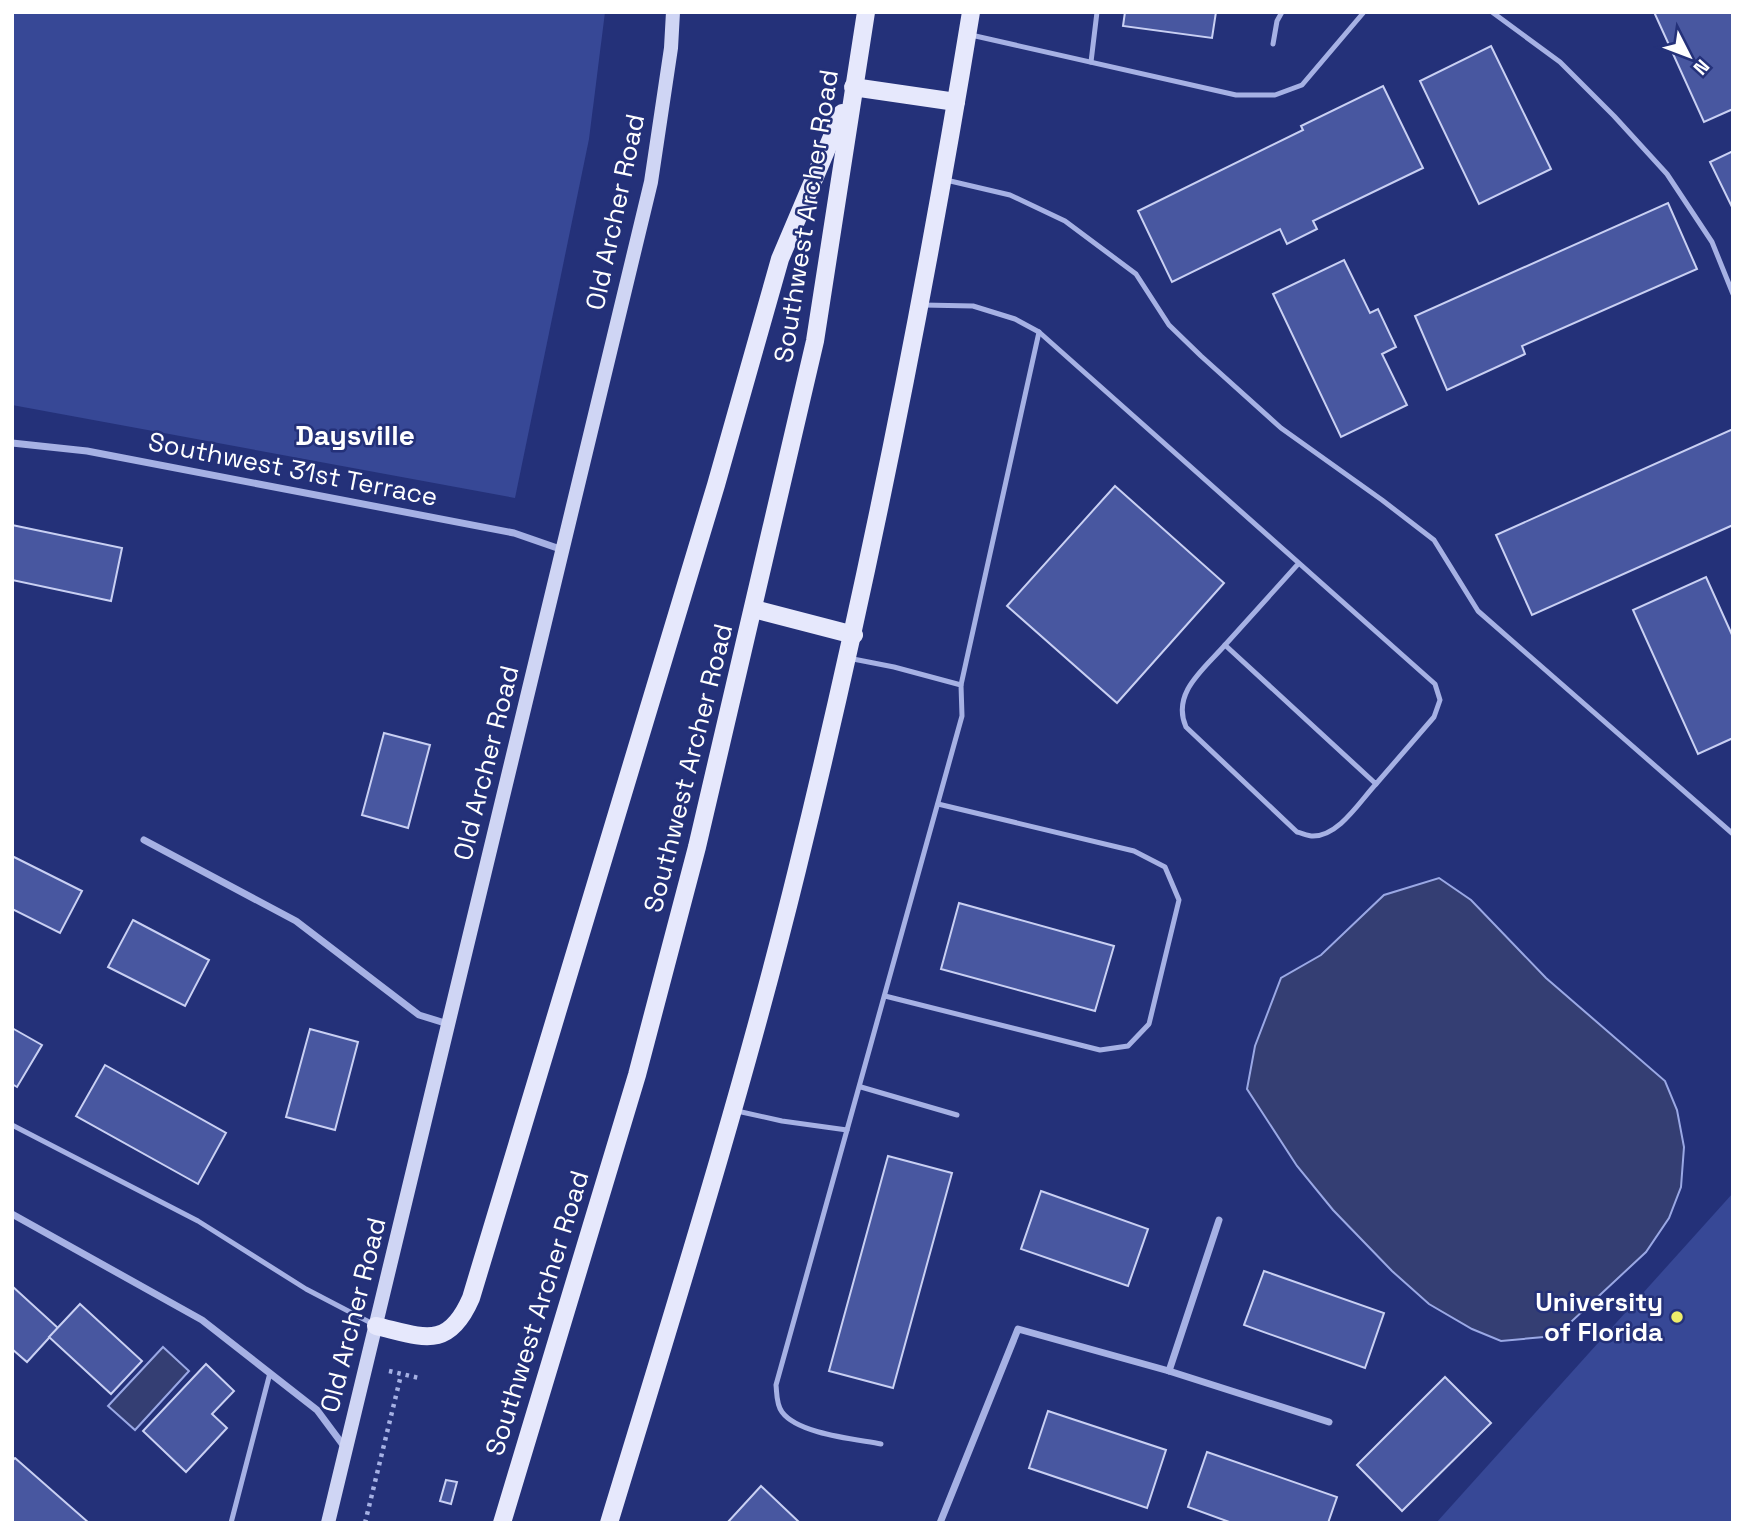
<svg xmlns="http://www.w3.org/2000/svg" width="1745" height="1535" viewBox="0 0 1745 1535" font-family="'Space Grotesk',sans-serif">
<rect width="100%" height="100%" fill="#243179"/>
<!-- green -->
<g fill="#374896">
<path d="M12,12H605L589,139L515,498L12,405Z"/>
<path d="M1733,1193V1523H1436Z"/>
</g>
<!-- water -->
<g fill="#343e73" stroke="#9aa8e5" stroke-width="2">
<path d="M1439,878L1471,900L1546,978L1665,1081L1677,1110L1684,1147L1681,1187L1669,1218L1646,1252L1571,1322L1544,1337L1501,1341L1472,1329L1429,1304L1392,1271L1333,1210L1297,1166L1247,1089L1255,1046L1281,978L1321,955L1384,895Z"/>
<path d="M163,1347L189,1371L135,1430L108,1406Z"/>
</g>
<!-- building -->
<g fill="#4857a0" stroke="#c9d0f3" stroke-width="2">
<path d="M1125,12H1216L1212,38L1123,26Z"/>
<path d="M1654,12H1733V109L1704,122Z"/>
<path d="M1491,46L1551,169L1479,204L1420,81Z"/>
<path d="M1383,86L1423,168L1313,221L1317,229L1287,244L1280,229L1172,282L1138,211L1303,130L1301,126Z"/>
<path d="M1733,151V209L1710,162Z"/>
<path d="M1668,203L1697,269L1522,346L1525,354L1447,390L1415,316Z"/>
<path d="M1344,260L1370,313L1378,309L1396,347L1382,354L1407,405L1341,437L1273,294Z"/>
<path d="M1733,429V525L1532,615L1496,535Z"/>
<path d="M1115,486L1224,583L1117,703L1007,606Z"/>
<path d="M12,525L122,548L111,601L12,580Z"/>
<path d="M1706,577L1733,637V738L1698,754L1633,610Z"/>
<path d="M384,733L430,745L408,828L362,815Z"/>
<path d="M12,856L82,891L60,933L12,909Z"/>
<path d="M959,903L1114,946L1095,1011L941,969Z"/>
<path d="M133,920L209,960L185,1006L108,967Z"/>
<path d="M12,1028L42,1045L17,1087L12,1084Z"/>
<path d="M310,1029L358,1042L335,1130L286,1117Z"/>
<path d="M105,1065L226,1133L198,1184L76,1116Z"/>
<path d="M888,1156L952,1173L893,1388L829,1371Z"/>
<path d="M1041,1191L1148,1229L1128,1286L1021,1249Z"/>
<path d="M1264,1271L1384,1313L1365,1368L1244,1325Z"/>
<path d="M12,1286L58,1328L27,1362L12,1349Z"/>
<path d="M80,1304L142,1361L111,1394L49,1337Z"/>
<path d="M206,1364L234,1391L212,1414L227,1428L186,1472L143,1431Z"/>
<path d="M1445,1377L1491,1423L1402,1511L1357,1465Z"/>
<path d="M1048,1411L1166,1450L1147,1508L1029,1468Z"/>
<path d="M1207,1452L1337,1497L1328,1523H1232L1188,1507Z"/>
<path d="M15,1458L89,1523H12V1461Z"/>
<path d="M446,1480L457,1482L451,1504L440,1501Z"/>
<path d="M761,1486L800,1523H727Z"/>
</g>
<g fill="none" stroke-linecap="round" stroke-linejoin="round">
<!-- path -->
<g stroke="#a6b1e4" stroke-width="4.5" stroke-dasharray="3.5 5" stroke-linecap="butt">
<path d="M389,1371L419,1378"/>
<path d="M365,1523L401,1375"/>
</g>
<!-- lane -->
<g stroke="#a6b1e4" stroke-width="5">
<path d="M1492,12L1560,62L1614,116L1667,174L1712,242L1733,294"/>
<path d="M971,35L1236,95H1275L1302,85L1364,12"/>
<path d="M1273,44L1277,21L1282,12"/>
<path d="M1091,62L1097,12"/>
<path d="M946,180L1010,195L1065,221L1136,274L1169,325L1201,356L1281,428L1382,500L1434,540L1478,611L1733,834"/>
<path d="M923,305L973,306L1015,319L1039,332L1435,684L1440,700L1434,717L1376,784L1225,645L1299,563"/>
<path d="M1225,645C1204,669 1171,693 1186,727L1297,832C1302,833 1308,836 1313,836C1339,836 1360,801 1376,784"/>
<path d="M961,685L1039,332"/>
<path d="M885,996L1100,1050L1128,1046L1149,1024L1179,900L1165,867L1134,851L938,804"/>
<path d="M861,1087L957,1115"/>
<path d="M737,1111L782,1121L847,1130L962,716L961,685L894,667L848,658"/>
<path d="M12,1125L198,1221L306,1289L373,1324"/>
<path d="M847,1130L776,1385C777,1393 776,1404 782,1412C798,1434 855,1439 881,1444"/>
<path d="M231,1523L270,1373"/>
</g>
<!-- street -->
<g stroke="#a6b1e4" stroke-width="7">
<path d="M12,443L87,451L514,533L563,550"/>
<path d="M144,840L296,921L419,1015L448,1024"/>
<path d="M12,1214L202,1320L317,1410L346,1449"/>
<path d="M1169,1371L1219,1220"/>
<path d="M940,1523L1018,1329L1169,1371L1329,1422"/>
</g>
<!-- secondary -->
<path stroke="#cfd5f4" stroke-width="14" d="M328,1523L651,182L671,48L673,12"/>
<!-- primary -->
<g stroke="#e6e8fc" stroke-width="18">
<path d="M853,87L956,102"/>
<path d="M754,609L854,635"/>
<path d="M376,1326C423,1337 448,1351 471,1298L716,485L780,259L842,113"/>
<path d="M502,1523L637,1075L697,847L815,341L866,12"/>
<path d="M609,1523C675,1306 743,1090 797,870C867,586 924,300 971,12"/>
</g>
</g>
<!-- markers -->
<circle fill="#eeed6a" stroke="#243179" stroke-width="2.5" cx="1677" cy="1317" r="7"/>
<g text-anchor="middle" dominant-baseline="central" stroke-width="5" stroke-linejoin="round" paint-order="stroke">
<!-- street labels -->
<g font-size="26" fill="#fff" stroke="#243179">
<text transform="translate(615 212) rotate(-78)">Old Archer Road</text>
<text transform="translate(806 216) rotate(-81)">Southwest Archer Road</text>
<text transform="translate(293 469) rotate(11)">Southwest 31st Terrace</text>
<text transform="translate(486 763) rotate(-76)">Old Archer Road</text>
<text transform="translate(688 768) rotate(-76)">Southwest Archer Road</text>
<text transform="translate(537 1313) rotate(-73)">Southwest Archer Road</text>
<text transform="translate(353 1315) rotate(-76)">Old Archer Road</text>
</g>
<!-- poi labels -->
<g font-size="26" font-weight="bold" fill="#fff" stroke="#243179" text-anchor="end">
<text x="1663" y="1302">University<tspan x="1663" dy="30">of Florida</tspan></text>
</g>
<!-- neighbourhood labels -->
<g font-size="28" font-weight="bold" fill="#fff" stroke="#243179">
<text x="355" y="435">Daysville</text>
</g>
</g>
<!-- border -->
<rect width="1745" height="1535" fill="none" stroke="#ffffff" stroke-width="28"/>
<!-- north arrow -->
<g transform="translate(1689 56) rotate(132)" stroke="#243179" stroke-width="5" paint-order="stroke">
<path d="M0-5L12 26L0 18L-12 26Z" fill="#ffffff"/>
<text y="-10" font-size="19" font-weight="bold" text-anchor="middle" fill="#ffffff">N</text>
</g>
</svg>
